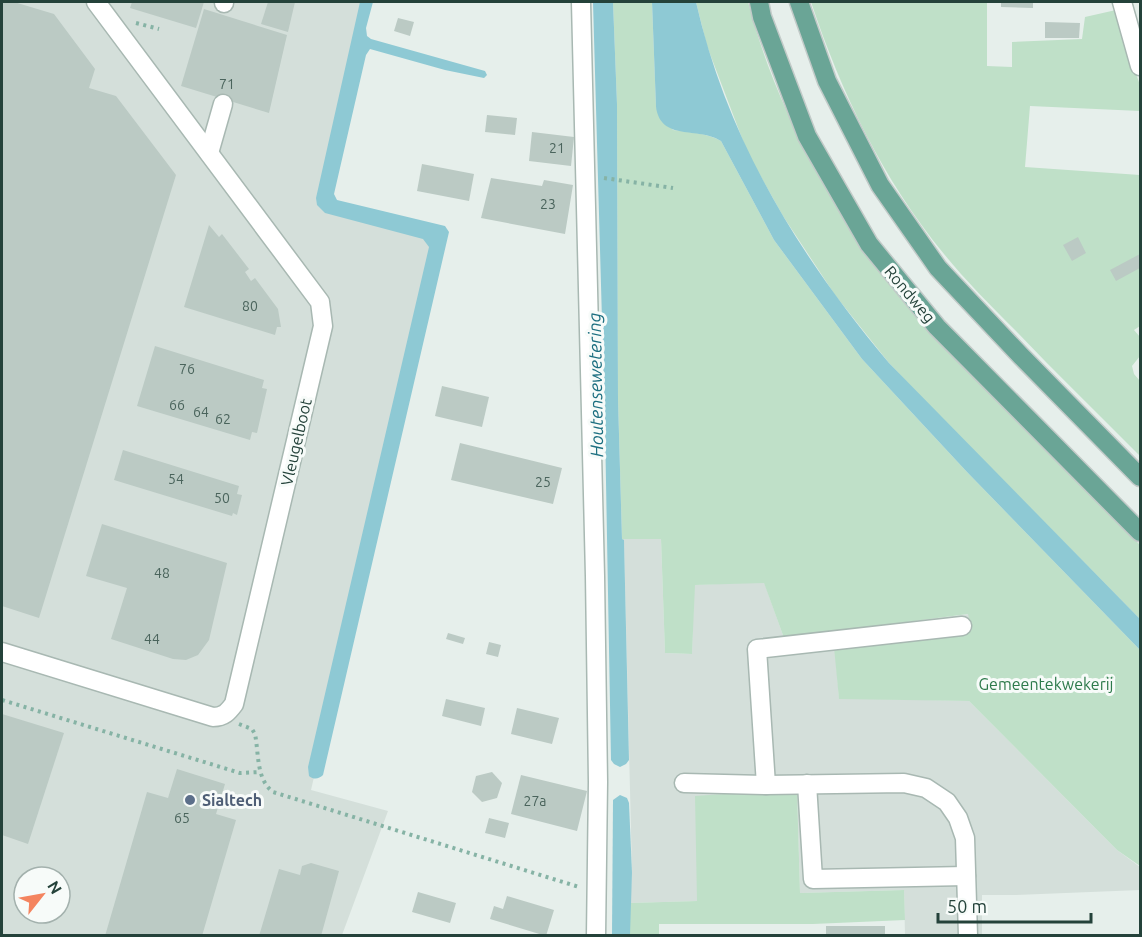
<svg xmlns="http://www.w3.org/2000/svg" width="1142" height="937" viewBox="0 0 1142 937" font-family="Ubuntu,sans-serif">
<rect width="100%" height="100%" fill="#e6efeb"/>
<!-- built -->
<g fill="#d4dfda" fill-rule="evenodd">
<path d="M2,2H371L325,202L440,235L311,790L388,811L342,935L2,936ZM24,877H60V913H24Z"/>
<path d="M622,539H661L665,653L692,654L694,585L764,582L784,638L969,614L973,630L835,647L839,698L969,701L1117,850L1140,867V890L1015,895H982V935H905L904,890L800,893L797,790L697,901L630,903L632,873L624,541Z"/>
</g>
<!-- green -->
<g fill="#bfe0c8">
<path d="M613,2H652L656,107L673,130C689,132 707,133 721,141L774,240L862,359L967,472L1140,650V866L1117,850L969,701L839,699L834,647L972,630L968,614L784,638L764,583L695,585L692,654L665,653L661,539H622L618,399L617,104Z"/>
<path d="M696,2H748C765,66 788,119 820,177C830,195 840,215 852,232C935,347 1041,444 1140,545V619L924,400L889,363L835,295L783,216L748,154L707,46Z"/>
<path d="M811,2H987V66L1012,67V42L1082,39L1085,17L1116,10L1130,57L1140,85V111L1030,106L1025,167L1140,175V326L1134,330L1140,337V356L1132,366L1134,374L1140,381V456C1098,414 1056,373 1015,330C991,306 966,281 944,254C883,180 841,92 811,2Z"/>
<path d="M797,789L800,893L904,890L905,920L813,924H659V935L630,936V903L697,901L695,796Z"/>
</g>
<!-- water -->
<g fill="#8ec9d4">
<path d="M360,2H373L366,28L367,36L371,39L485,71L487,75L484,78L445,70L370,49L366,55L334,194L337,200L445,226L449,232L323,775C319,779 314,780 309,776L308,767L429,247L423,239L325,213L317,205L316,198Z"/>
<path d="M593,2H613L617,104L618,399L622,539L624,540L629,760L626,764L620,767L614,764L611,760L605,426Z"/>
<path d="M652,2H696C727,139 799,256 889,363L1140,619V650L967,472L862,359L774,240L721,141C698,126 661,142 656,107Z"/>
<path d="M620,795L627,798L629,803L632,873L630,935H612L613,800Z"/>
</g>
<!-- building -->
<g fill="#bbcac4">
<path d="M2,2H14L54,14L95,69L89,88L116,96L176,175L39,618L2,606Z"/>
<path d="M132,2H204L196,28L130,8Z"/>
<path d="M268,2H295L288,32L261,24Z"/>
<path d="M1001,2H1033V8L1001,7Z"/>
<path d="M204,9L287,35L269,113L181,86Z"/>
<path d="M398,18L414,22L410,36L394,31Z"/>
<path d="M1045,22L1080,23L1079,38H1045Z"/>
<path d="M487,115L517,118L515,135L485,132Z"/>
<path d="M532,132L574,137L571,166L529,161Z"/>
<path d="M422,164L474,174L469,201L417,191Z"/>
<path d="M491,178L542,186L544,180L573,185L565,234L481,218Z"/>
<path d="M209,225L219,237L222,234L249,269L245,272L251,281L255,278L278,309L281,327H277L275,335L184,307Z"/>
<path d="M1078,237L1086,253L1072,261L1063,245Z"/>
<path d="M1140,254V268L1116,281L1110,270Z"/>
<path d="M155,346L264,380L262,388L267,389L257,433L252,432L250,440L137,406Z"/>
<path d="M442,386L489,397L482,427L435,416Z"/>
<path d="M460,443L562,468L553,504L451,480Z"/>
<path d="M123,450L239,486L237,494L242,495L237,515L233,513L232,516L114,480Z"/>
<path d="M102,524L227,563L209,640L198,655L186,660L173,659L111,639L127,588L86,576Z"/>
<path d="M448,633L465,638L463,644L446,639Z"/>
<path d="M489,642L501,645L498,657L486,654Z"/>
<path d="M446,699L485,708L481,726L442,716Z"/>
<path d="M517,708L559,718L552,744L511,734Z"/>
<path d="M2,714L64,733L28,844L2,835Z"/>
<path d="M177,769L225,784L216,814L236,820L202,936H105L147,792L168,798Z"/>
<path d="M492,772L502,783L497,798L482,802L472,792L476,776Z"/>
<path d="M521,775L587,791L577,831L511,814Z"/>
<path d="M489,818L509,823L505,838L485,833Z"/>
<path d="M311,863L339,871L321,936H259L279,869L300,875L302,866Z"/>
<path d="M418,892L456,903L450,923L412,912Z"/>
<path d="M507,896L554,910L546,936L490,919L494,906L503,909Z"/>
<rect x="826" y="926" width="59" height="10"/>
</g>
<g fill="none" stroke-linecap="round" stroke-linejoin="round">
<defs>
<g id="minor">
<path d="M581,2L595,576L598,782L596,936"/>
<path d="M1122,2L1140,66"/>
<path d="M224,3V2"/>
<path d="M209,153L223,104"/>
<path d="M2,652L213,717C224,717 228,712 234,704L323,326L320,302L96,2"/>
<path d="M684,783L766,785L904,783L926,788L947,802L958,818L965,838L968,936"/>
<path d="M807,784L813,879L966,876"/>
<path d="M766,785L757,649L962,626"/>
</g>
<g id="major">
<path d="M759,2L762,17L807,136L869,244L937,327L1140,532"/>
<path d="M799,2L827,81L880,185L938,268L1021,356L1140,477"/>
</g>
</defs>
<!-- minor casing -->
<use href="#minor" stroke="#a8b8b2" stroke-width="21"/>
<!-- major casing -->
<use href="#major" stroke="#c2cac8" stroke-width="21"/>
<!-- path -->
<g stroke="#86b3a5" stroke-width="4" stroke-dasharray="3 4.5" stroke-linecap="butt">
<path d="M136,23L159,29"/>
<path d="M604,178L673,188"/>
<path d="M2,700L240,773L261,772"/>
<path d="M239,724L252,729L255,734C259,754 256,779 273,792L579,887"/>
</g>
<!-- minor -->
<use href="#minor" stroke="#fff" stroke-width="18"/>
<!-- major -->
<use href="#major" stroke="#6aa596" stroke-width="18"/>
</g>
<!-- markers -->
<circle fill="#5c6f8a" stroke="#f7fbf9" stroke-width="2" cx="190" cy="800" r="6"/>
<g text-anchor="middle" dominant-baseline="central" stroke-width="6" stroke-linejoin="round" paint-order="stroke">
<!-- number labels -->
<g font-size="14" fill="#4a645c">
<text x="227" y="84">71</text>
<text x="557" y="148">21</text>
<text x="548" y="204">23</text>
<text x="250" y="306">80</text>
<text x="187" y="369">76</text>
<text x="177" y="405">66</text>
<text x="201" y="412">64</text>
<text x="223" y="419">62</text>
<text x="176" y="479">54</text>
<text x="543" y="482">25</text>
<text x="222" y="498">50</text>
<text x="162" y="573">48</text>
<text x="152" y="639">44</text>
<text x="535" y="801">27a</text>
<text x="182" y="818">65</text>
</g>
<!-- street labels -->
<g font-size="16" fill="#24423a" stroke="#f7fbf9">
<text transform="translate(910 294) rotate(50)">Rondweg</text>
<text transform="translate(296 442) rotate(-77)">Vleugelboot</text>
</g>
<!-- park labels -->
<g font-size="16" fill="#2d7a4b" stroke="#f7fbf9">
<text x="1046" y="684">Gemeentekwekerij</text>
</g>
<!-- service labels -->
<g font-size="16" font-weight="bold" fill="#4e5e75" stroke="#f7fbf9" text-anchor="start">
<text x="202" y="800">Sialtech</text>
</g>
<!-- water labels -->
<g font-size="18" font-style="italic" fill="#1c6f80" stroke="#f7fbf9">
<text transform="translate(595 385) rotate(-91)">Houtensewetering</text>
</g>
</g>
<!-- border -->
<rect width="1142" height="937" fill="none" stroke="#24423a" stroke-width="6"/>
<!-- north arrow -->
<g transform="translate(42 895) rotate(59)"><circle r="28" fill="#f7fbf9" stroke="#a3b1ad" stroke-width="1.5"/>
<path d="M0-4.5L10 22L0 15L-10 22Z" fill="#f4845f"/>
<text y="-9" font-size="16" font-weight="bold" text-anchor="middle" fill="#24423a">N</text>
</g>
<!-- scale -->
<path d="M938 913v9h153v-9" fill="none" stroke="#24423a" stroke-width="3"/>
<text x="947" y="913" font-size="18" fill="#24423a" stroke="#f7fbf9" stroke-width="4.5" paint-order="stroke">50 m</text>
</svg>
